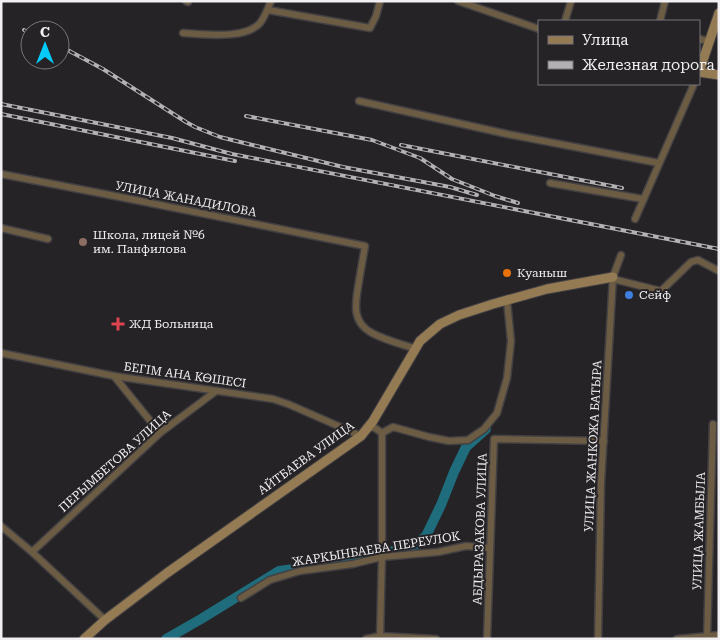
<svg xmlns="http://www.w3.org/2000/svg" width="720" height="640" viewBox="0 0 720 640" font-family="'Roboto Serif',serif">
<rect width="100%" height="100%" fill="#252326"/>
<g fill="none" stroke-linecap="round" stroke-linejoin="round">
<!-- river -->
<g stroke="#1f6c7c" stroke-width="10">
<path d="M335,563L375,556L415,545L426,536L441,505L454,472L466,447L486,429"/>
<path d="M166,639L201,619L279,571L309,567"/>
</g>
<defs>
<g id="street">
<path d="M186,1L188,2"/>
<path d="M458,1L539,29"/>
<path d="M268,10L370,28L376,16L380,1"/>
<path d="M565,21L571,1"/>
<path d="M660,21L665,1"/>
<path d="M183,33C204,34 245,40 260,23C265,17 268,8 271,1"/>
<path d="M699,39L709,41"/>
<path d="M359,101L507,134L659,163"/>
<path d="M1,174L120,197L365,246C363,258 361,269 359,281C356,301 350,321 372,333C385,340 401,344 416,349"/>
<path d="M550,183L643,199"/>
<path d="M635,219L694,84"/>
<path d="M1,228L48,239"/>
<path d="M613,279L661,291L691,262L698,260L719,271"/>
<path d="M1,353L114,376L273,399L288,404L361,436"/>
<path d="M114,376L160,433"/>
<path d="M367,427L375,428L382,433"/>
<path d="M382,433L393,427L429,437L449,441L468,440L484,429L497,413L507,378L511,341L507,301"/>
<path d="M1,526L32,552L105,620"/>
<path d="M32,552L160,433L216,391"/>
<path d="M241,598L270,580L300,571L353,564L382,557L438,552L466,546L490,548"/>
<path d="M366,639L380,636L436,639"/>
<path d="M380,639L382,554V433"/>
<path d="M487,639L494,439L604,441"/>
<path d="M598,639L601,483L613,277L621,255"/>
<path d="M677,639L719,635"/>
<path d="M707,639L713,424"/>
</g>
<g id="secondary">
<path d="M719,13L699,72L719,75"/>
<path d="M84,639L105,620L167,573L361,436L373,421L420,341L440,324L459,315L493,304L547,289L613,277"/>
</g>
</defs>
<!-- street casing -->
<use href="#street" stroke="#424043" stroke-width="9"/>
<!-- secondary casing -->
<use href="#secondary" stroke="#424043" stroke-width="11"/>
<!-- street -->
<use href="#street" stroke="#6c5c43" stroke-width="6"/>
<!-- secondary -->
<use href="#secondary" stroke="#957b53" stroke-width="9"/>
<defs>
<g id="rail">
<path d="M24,30L30,33"/>
<path d="M60,46L103,69L186,122L195,127L220,137L244,143L343,167L450,187L477,195"/>
<path d="M1,104L172,138L232,154L719,249"/>
<path d="M1,114L235,161"/>
<path d="M246,116L372,140L420,158L452,179L495,196L518,203"/>
<path d="M401,145L622,188"/>
</g>
</defs>
<!-- rail casing -->
<use href="#rail" stroke="#b3b1b4" stroke-width="4"/>
<!-- rail -->
<use href="#rail" stroke="#252326" stroke-width="2" stroke-dasharray="5.5" stroke-linecap="butt"/>
</g>
<!-- markers -->
<circle fill="#8d6e63" stroke="#252326" stroke-width="2" cx="83" cy="242" r="5"/>
<circle fill="#e8710a" stroke="#252326" stroke-width="2" cx="507" cy="273" r="5"/>
<circle fill="#3f7fe0" stroke="#252326" stroke-width="2" cx="629" cy="295" r="5"/>
<path fill="#e0444e" stroke="#252326" stroke-width="2" d="M115.5 316.5h5v5h5v5h-5v5h-5v-5h-5v-5h5z"/>
<g text-anchor="middle" dominant-baseline="central" stroke-width="4" stroke-linejoin="round" paint-order="stroke">
<!-- street labels -->
<g font-size="12" fill="#f1eff2" stroke="#252326">
<text transform="translate(186 199) rotate(11)">УЛИЦА ЖАНАДИЛОВА</text>
<text transform="translate(185 375) rotate(8)">БЕГІМ АНА КӨШЕСІ</text>
<text transform="translate(593 446) rotate(-87)">УЛИЦА ЖАНКОЖА БАТЫРА</text>
<text transform="translate(306 458) rotate(-36)">АЙТБАЕВА УЛИЦА</text>
<text transform="translate(115 461) rotate(-42)">ПЕРЫМБЕТОВА УЛИЦА</text>
<text transform="translate(480 529) rotate(-88)">АБДЫРАЗАКОВА УЛИЦА</text>
<text transform="translate(699 531) rotate(-88)">УЛИЦА ЖАМБЫЛА</text>
<text transform="translate(376 549) rotate(-9)">ЖАРКЫНБАЕВА ПЕРЕУЛОК</text>
</g>
<!-- poi labels -->
<g font-size="12" fill="#f1eff2" stroke="#252326" text-anchor="start">
<text x="93" y="235">Школа, лицей №6<tspan x="93" dy="14">им. Панфилова</tspan></text>
<text x="517" y="273">Куаныш</text>
<text x="639" y="295">Сейф</text>
<text x="129" y="324">ЖД Больница</text>
</g>
</g>
<!-- border -->
<rect width="720" height="640" fill="none" stroke="#f1eff2" stroke-width="5"/>
<!-- legend -->
<rect x="538" y="20" width="162" height="65" fill="#252326" stroke="#777578"/>
<rect x="548" y="36" width="25" height="8" fill="#957b53" stroke="#777578"/>
<text x="582" y="45" font-size="15" fill="#f1eff2">Улица</text>
<rect x="548" y="61" width="25" height="8" fill="#b3b1b4" stroke="#777578"/>
<text x="582" y="70" font-size="15" fill="#f1eff2">Железная дорога</text>
<!-- north arrow -->
<g transform="translate(45 45)"><circle r="24" fill="#252326" stroke="#777578"/>
<path d="M0-4L9 19L0 12L-9 19Z" fill="#04cbf9"/>
<text y="-8" font-size="14" font-weight="bold" text-anchor="middle" fill="#f1eff2">С</text>
</g>
</svg>
